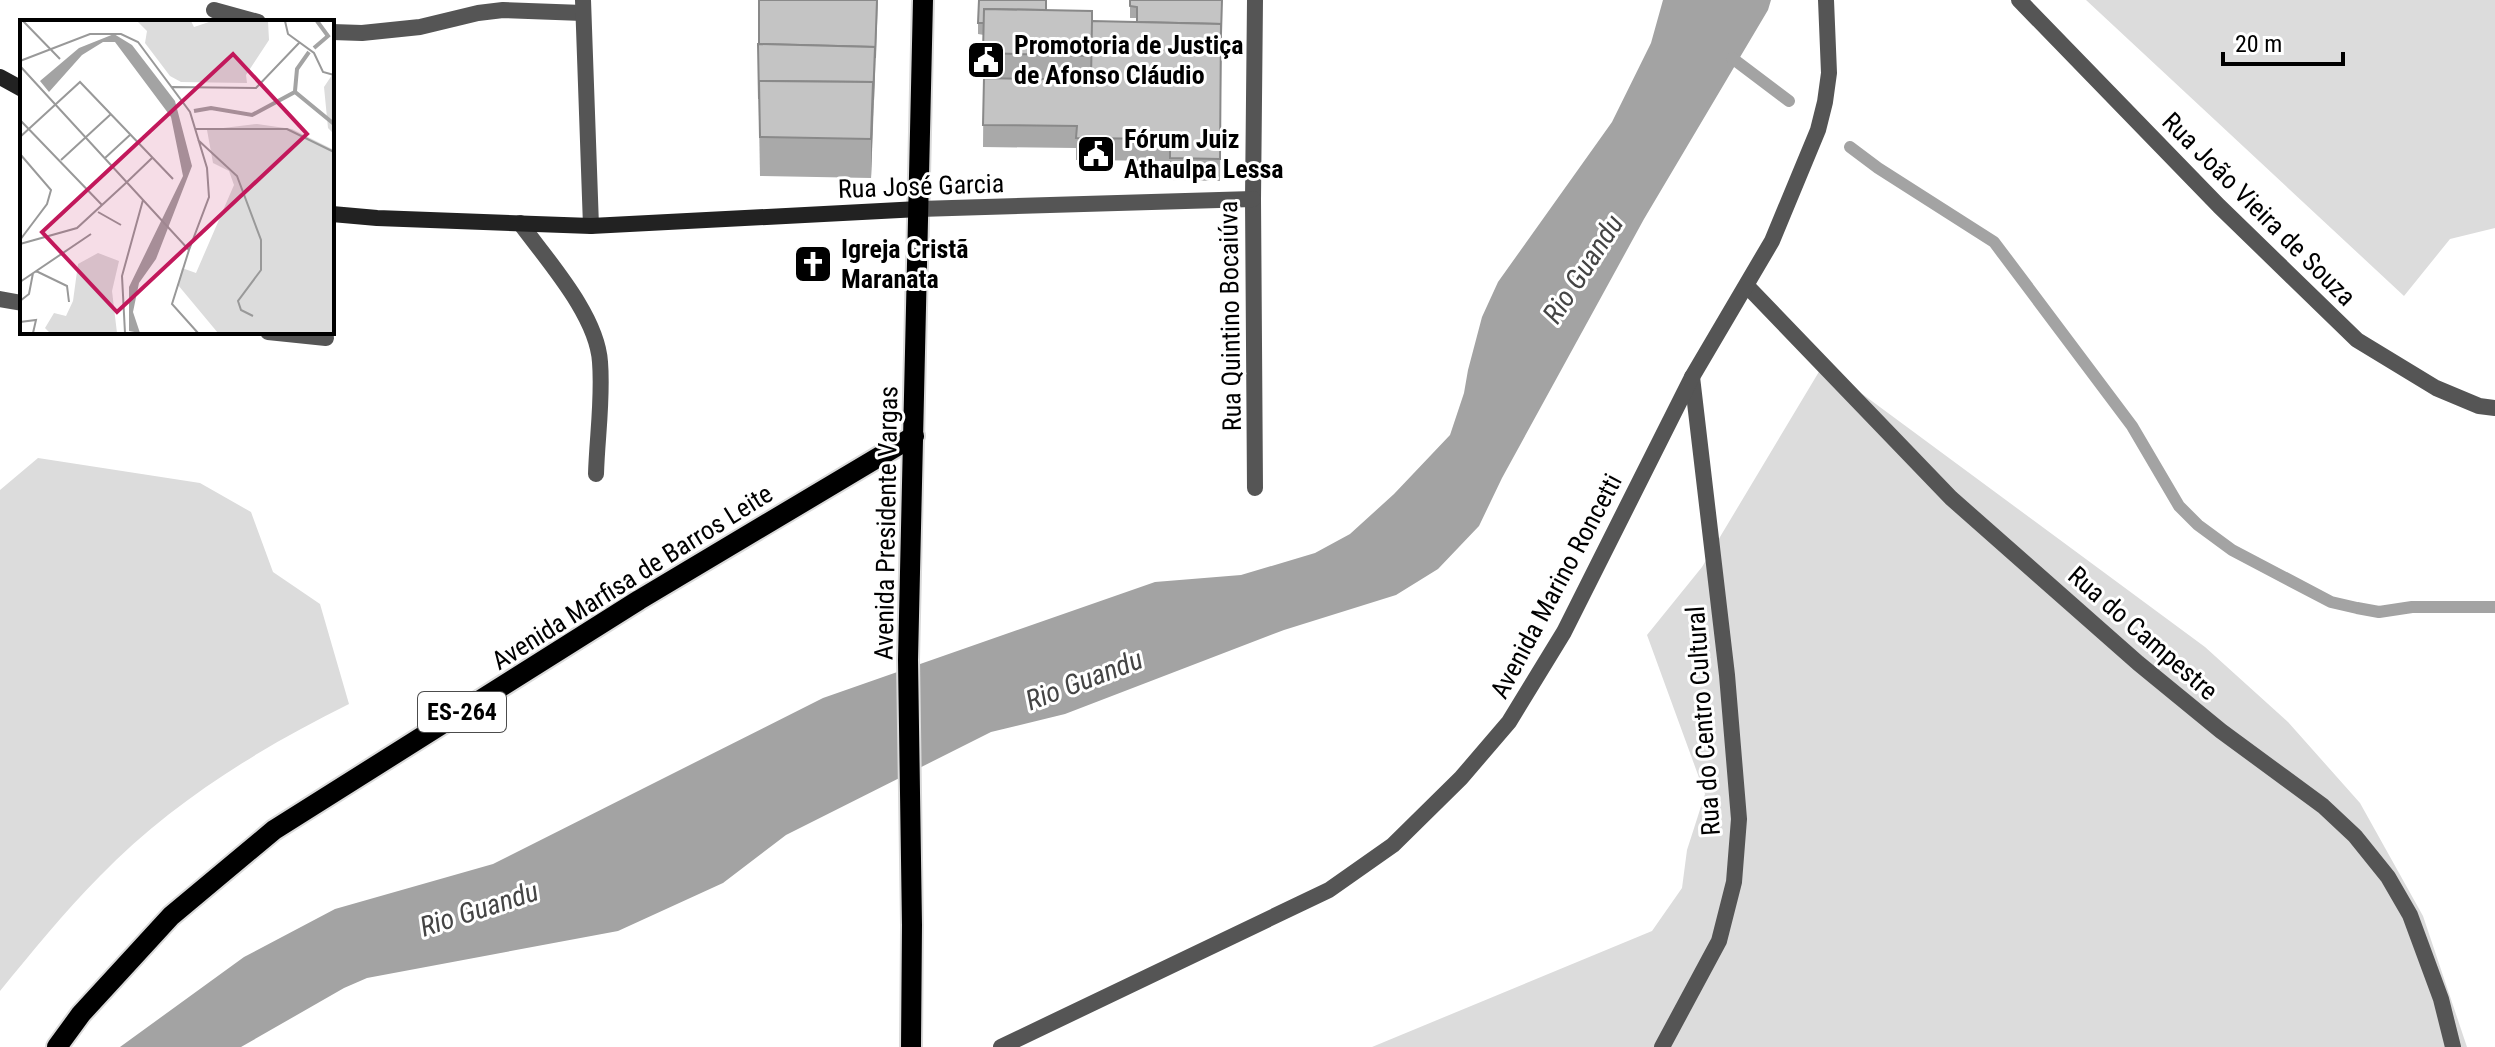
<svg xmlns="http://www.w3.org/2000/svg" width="2495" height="1047" viewBox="0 0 2495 1047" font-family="'Roboto Condensed',sans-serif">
<rect width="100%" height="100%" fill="#fff"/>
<!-- green -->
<g fill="#dcdcdc">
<path d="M2086,0H2495V228L2450,239L2404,296Z"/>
<path d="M1823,365L2205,647L2288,722L2360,803L2423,916L2467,1047H1372L1652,931L1682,888L1687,850L1705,794L1647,635L1702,567Z"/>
<path d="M38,458L200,483L251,512L273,572L320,604L349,704C258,749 171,803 100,876C64,912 32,952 0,991V490Z"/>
</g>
<!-- water -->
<path fill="#a3a3a3" d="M1663,0H1771L1768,10L1644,219L1502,478L1479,526L1438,569L1396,595L1284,630L1065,714L991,732L786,835L723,883L618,931L367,978L344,988L241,1047H120L244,957L335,909L493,864L823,698L1155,582L1241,575L1315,553L1350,534L1394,494L1450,435L1464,393L1468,370L1482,317L1498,282L1612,122L1651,43Z"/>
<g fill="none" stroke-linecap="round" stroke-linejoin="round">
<!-- stream -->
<g stroke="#a3a3a3" stroke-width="12">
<path d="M1732,58L1789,101"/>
<path d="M1850,147L1878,168L1994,242L2132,426L2179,506L2198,525L2232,550L2331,602L2357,608L2379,612L2412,607H2495"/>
</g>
<defs>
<g id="primary">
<path d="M57,1047L81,1014L171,916L274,830L639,600L914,436"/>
<path d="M911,1047L912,925L908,660L923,0"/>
</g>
</defs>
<!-- primary casing -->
<use href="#primary" stroke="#dbdbdb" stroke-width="24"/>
<!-- service -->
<g stroke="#555" stroke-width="16">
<path d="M214,10L258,22"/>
<path d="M332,32L362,33L420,27L478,13L503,10L583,13"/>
</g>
<!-- minor -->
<g stroke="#555" stroke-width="16">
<path d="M1255,0L1253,199L1255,488"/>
<path d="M2019,0L2219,206L2357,340L2436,388L2479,406L2495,408"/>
<path d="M919,209L1253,199"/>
<path d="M520,223C547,260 597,315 600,362C603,399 597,438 596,474"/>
<path d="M1747,286L1951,498L2138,663L2221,731L2323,806L2355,836L2388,877L2410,915L2441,999L2453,1047"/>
<path d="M0,299L22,303"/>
<path d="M268,332L326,338"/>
<path d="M1662,1047L1719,941L1734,882L1739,819L1727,675L1692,377"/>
</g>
<!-- tertiary -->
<g stroke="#555" stroke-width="16">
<path d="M583,0L591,226"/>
<path d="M1001,1047L1329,890L1393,845L1461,778L1509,722L1564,632L1692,377L1772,241L1818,130L1825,102L1829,73L1826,0"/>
</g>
<!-- secondary -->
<g stroke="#222" stroke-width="16">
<path d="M0,77L22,89"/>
<path d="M332,214L377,218L591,226L919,209"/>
</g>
<!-- primary -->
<use href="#primary" stroke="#000" stroke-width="20"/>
</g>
<!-- wall -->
<g fill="#a9a9a9">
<path d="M878,0L871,178L760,176L758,66Z"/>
<path d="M1130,0H1222L1220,181L1170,180V161L1076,160V148L983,147L984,35L978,34V23L1046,10L1092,21L1137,22V18H1130Z"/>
</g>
<!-- shaded-wall -->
<path fill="#898989" d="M877,0L871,178V139Z"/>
<!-- building -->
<g fill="#c4c4c4" stroke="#898989" stroke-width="2">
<path d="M759,0H877L875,58V47L759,44Z"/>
<path d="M979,0H1046V10L984,9V23H978Z"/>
<path d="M1130,0H1222L1221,34V24L1137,22V7L1130,6Z"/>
<path d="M984,9L1092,11V56L983,53Z"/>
<path d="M1092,21L1221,24L1220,159L1170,158V139L1076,138L1077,126L983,125L984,78L1091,80Z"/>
<path d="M758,44L875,47L873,100V82L759,81V99Z"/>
<path d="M759,81L873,82L871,139L760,137Z"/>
</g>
<!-- icons -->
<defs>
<symbol id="civic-square" viewBox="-11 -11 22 22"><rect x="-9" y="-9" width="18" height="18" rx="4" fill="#000" stroke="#fff"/><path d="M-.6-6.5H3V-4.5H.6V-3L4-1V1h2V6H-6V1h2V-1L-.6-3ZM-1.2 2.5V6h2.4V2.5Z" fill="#fff"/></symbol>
<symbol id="church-square" viewBox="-11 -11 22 22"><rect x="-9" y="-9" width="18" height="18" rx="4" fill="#000" stroke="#fff"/><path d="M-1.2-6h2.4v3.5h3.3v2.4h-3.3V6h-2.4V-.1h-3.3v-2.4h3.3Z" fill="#fff"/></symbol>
</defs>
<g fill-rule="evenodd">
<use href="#civic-square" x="964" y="38" width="44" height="44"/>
<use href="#civic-square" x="1074" y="132" width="44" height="44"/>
<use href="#church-square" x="791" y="242" width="44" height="44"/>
</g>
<g text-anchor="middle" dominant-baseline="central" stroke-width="6" stroke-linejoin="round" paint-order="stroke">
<!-- shield labels -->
<rect fill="#fff" stroke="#4c4c4c" stroke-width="2" x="418" y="692" width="88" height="40" rx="6"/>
<g font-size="24" font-weight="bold" fill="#000">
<text x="462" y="712">ES-264</text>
</g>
<!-- poi labels -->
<g font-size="26" font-weight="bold" fill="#000" stroke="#fff" text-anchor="start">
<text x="1014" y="45">Promotoria de Justiça<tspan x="1014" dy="30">de Afonso Cláudio</tspan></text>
<text x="1124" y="139">Fórum Juiz<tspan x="1124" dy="30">Athaulpa Lessa</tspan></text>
<text x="841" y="249">Igreja Cristã<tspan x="841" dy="30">Maranata</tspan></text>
</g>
<!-- street labels -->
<g font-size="26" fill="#000" stroke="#fff">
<text transform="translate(921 186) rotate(-2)">Rua José Garcia</text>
<text transform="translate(2259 209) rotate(45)">Rua João Vieira de Souza</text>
<text transform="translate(1230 316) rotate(-91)">Rua Quintino Bocaiúva</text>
<text transform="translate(886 523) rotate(-89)">Avenida Presidente Vargas</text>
<text transform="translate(632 577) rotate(-32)">Avenida Marfisa de Barros Leite</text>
<text transform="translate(1556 586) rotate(-62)">Avenida Marino Roncetti</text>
<text transform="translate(2143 633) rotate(41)">Rua do Campestre</text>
<text transform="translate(1703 721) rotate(-94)">Rua do Centro Cultural</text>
</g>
<!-- water labels -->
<g font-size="28" font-style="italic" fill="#444" stroke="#fff">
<text transform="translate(1583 269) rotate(-57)">Rio Guandu</text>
<text transform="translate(1084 680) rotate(-21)">Rio Guandu</text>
<text transform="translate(479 909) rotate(-18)">Rio Guandu</text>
</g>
</g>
<!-- overview -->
<g transform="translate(20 20)">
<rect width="314" height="314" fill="#fff"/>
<path d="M117,1H171L174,7L192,1H248L249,20L226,55L227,63L161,62L150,56L125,23L127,11ZM314,52V114L308,108L304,67ZM237,104L272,109L314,130V313H198L158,265L162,248L176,253L214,165L209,151L193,143L187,110ZM78,233L99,241L92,271L97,313H30L25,308L34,293L46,296L53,281L58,244Z" fill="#dcdcdc"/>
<path d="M94,14L112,25L155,81L172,146L136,239L119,263L113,292L120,313L109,311V267L163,156L151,97L95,22H83L62,35L29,72L20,61L59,28Z" fill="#a3a3a3"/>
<path fill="none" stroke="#a3a3a3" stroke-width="4" d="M294,28L308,16L297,1M275,71L277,49L289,32M174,91L191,88L232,95L275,72L314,104"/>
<path fill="none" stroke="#999" stroke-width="2" d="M3,1L40,39M265,1L268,14L294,33L303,52L314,55M0,41L70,14H101L118,22L170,92L187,148L189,177L169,230M0,46L169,230L152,284L178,313M152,67L236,68L279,23M0,100L82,185M176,109H267L314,132M0,117L60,62L153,159M178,120L217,156L241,220V250L218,281L221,290L233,296M0,134L31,170L27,184L0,220M85,138L111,114M41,140L91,94M107,162L132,138M78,192L101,205M39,197L67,171M0,224L57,208L107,162M16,251L47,266L49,282M0,262L71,214M0,281L9,274L13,253M0,302L16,300L13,313M105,313L102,256L123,180"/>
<path fill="#c2185b" fill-opacity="0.15" stroke="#c2185b" stroke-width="4" d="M213,34L287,114L97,292L22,212Z"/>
<rect width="314" height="314" fill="none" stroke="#000" stroke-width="4"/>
</g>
<!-- scale -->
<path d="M2223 52v12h120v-12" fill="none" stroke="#000000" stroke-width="4"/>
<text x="2235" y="52" font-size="24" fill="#000000" stroke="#ffffff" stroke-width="6" paint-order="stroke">20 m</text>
</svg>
